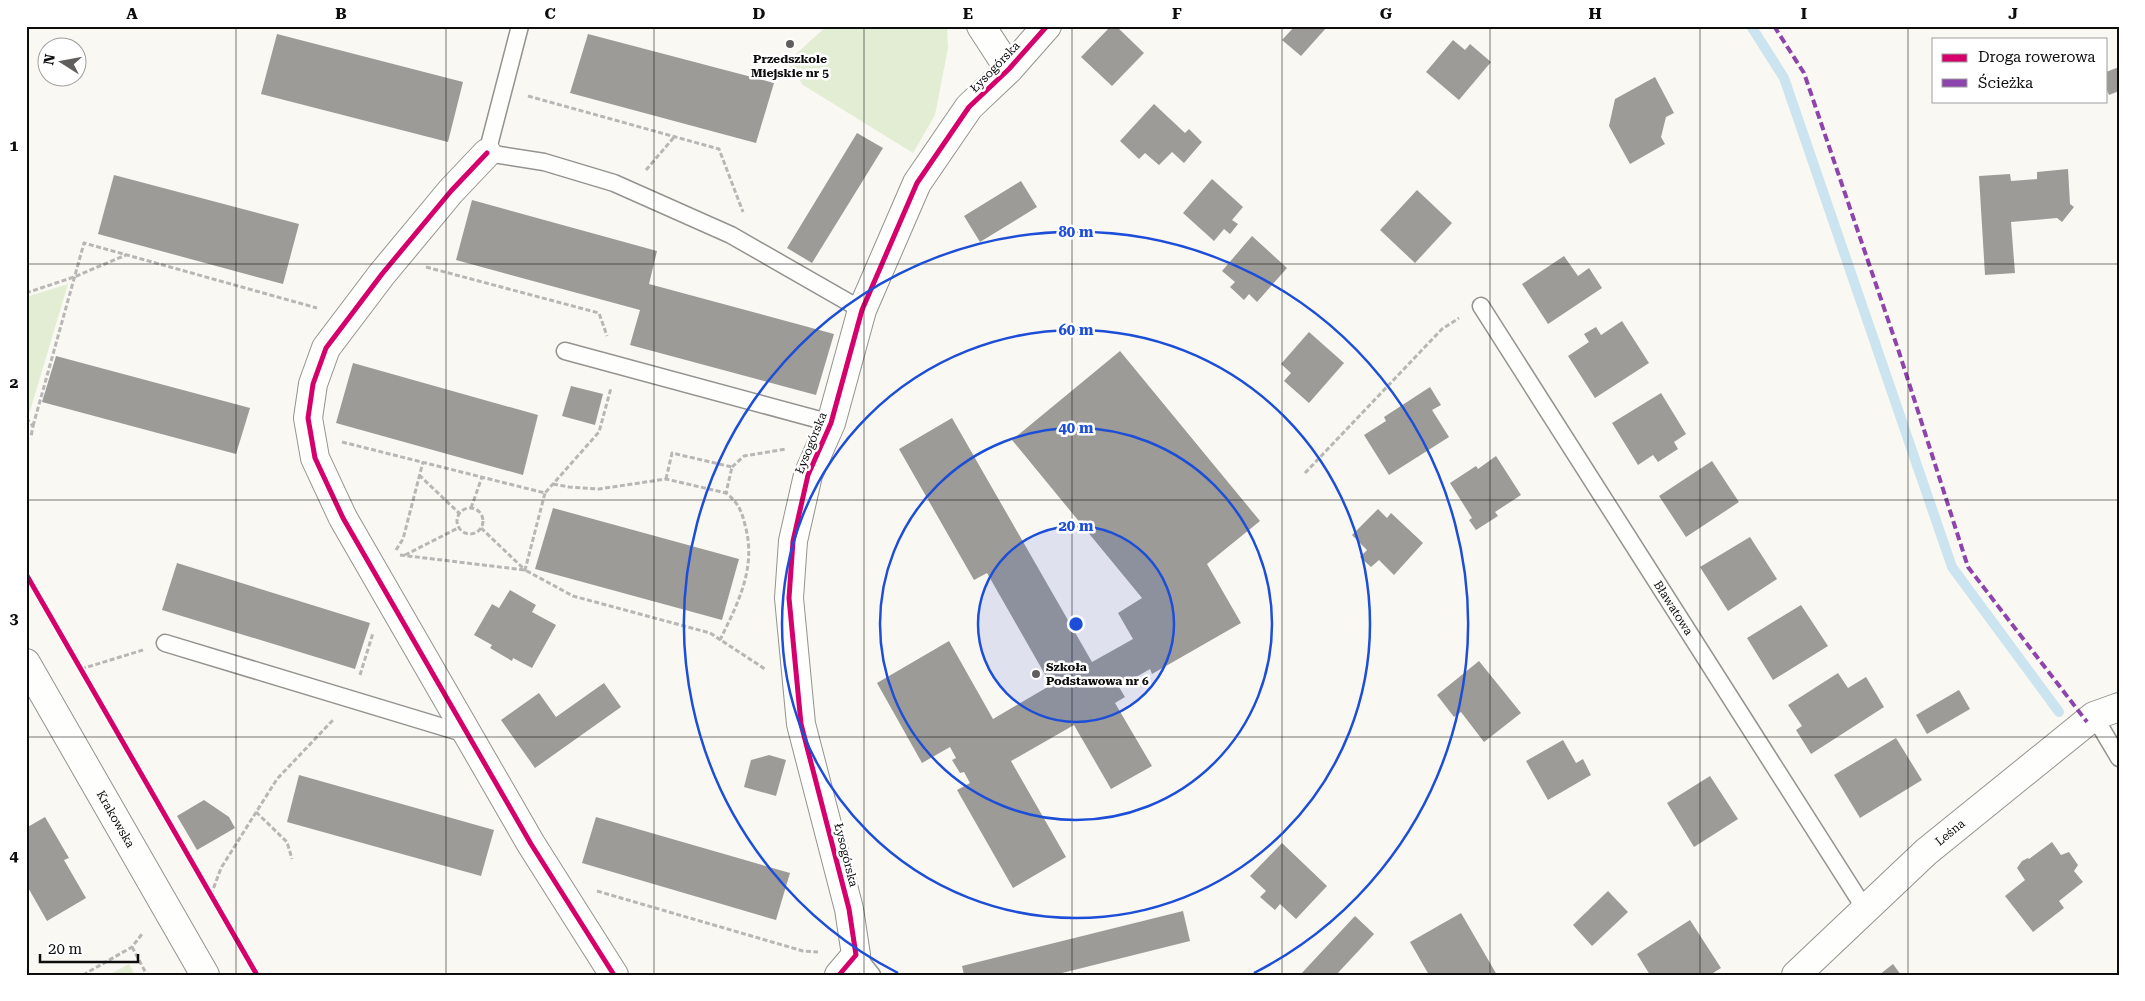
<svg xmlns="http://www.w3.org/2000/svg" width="2145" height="1001" viewBox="0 0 2145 1001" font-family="'Roboto Serif',serif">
<rect width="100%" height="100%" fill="#faf8f2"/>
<!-- green -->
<g fill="#e3edd4">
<path d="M827,26H947L948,48L935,115L913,153L803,85L787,62Z"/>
<path d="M68,284L30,411L27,412L26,297Z"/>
<path d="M129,964L135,975H108Z"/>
</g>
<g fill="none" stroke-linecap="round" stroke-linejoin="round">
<!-- stream -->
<path stroke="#cce4f0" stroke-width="10" d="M1751,26L1784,78L1952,567L2059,712"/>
</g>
<!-- building -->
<g fill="#9d9b97">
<path d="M1111,26H1116L1144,53L1112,86L1081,57Z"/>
<path d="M1295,26H1326L1327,27L1301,56L1282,40Z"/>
<path d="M277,34L463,82L448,142L261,94Z"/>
<path d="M588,34L774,83L756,143L570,93Z"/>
<path d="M1453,40L1465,50L1470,44L1491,62L1459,100L1426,72Z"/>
<path d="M2119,67V91L2109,95L2106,88V72Z"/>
<path d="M1655,77L1674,113L1666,117L1661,137L1665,144L1630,164L1609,126L1615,99Z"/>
<path d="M1154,104L1185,133L1189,129L1202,142L1184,163L1172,152L1159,165L1145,153L1139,159L1120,141Z"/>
<path d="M857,133L883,148L812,263L787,248Z"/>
<path d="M2068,169L2070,204L2074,207L2062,222L2057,218L2011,222L2015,273L1985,275L1979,176L2010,174L2011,181L2037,179V172Z"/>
<path d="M114,175L299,224L283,284L98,234Z"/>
<path d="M1212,179L1243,207L1232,220L1238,224L1230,234L1224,229L1214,241L1183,213Z"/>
<path d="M1021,181L1037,207L980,242L964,216Z"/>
<path d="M1417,190L1452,223L1415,263L1380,230Z"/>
<path d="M472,200L657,251L649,284L834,334L816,395L630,345L640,310L456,260Z"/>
<path d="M1252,236L1287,268L1257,302L1249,294L1244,300L1230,287L1235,282L1222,271Z"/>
<path d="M1564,256L1578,276L1589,268L1602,288L1548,324L1522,284Z"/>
<path d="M1622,321L1649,363L1595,398L1568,356L1589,342L1584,334L1596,327L1601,335Z"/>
<path d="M1309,332L1344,363L1309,403L1284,381L1291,373L1281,364Z"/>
<path d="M1120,351L1260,521L1207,564L1241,623L1152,674L1150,669L1119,687L1125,697L1115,703L1152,766L1111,789L1074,725L1011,761L1066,857L1013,888L957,790L970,783L964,772L960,773L952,760L956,758L950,747L922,763L877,683L949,641L993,719L1051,685L987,573L974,580L899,449L952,418L1092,662L1133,639L1118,613L1142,598L1012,440Z"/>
<path d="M56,356L250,408L236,454L42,402Z"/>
<path d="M353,363L538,415L523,475L336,423Z"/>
<path d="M571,386L603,394L595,425L562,416Z"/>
<path d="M1430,387L1441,405L1432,410L1449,437L1389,475L1364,435L1386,421L1384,417Z"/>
<path d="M1661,393L1686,434L1674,442L1678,449L1658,462L1653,455L1638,465L1612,423Z"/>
<path d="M1496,456L1521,495L1495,512L1498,516L1476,530L1469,520L1472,518L1450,483L1476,466L1478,469Z"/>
<path d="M1712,461L1739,502L1686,537L1659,496Z"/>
<path d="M553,508L739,559L722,620L535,569Z"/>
<path d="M1378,509L1387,518L1391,513L1423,543L1394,575L1379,560L1371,567L1360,557L1367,550L1352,535Z"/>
<path d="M1750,537L1777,579L1728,611L1700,567Z"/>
<path d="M177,563L370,623L355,669L162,610Z"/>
<path d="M510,590L536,605L532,612L556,625L532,668L513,658L512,661L490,648L492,645L474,635L492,604L499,608Z"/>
<path d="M1801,605L1828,646L1773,680L1747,638Z"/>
<path d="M1479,661L1521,713L1484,742L1461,712L1454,717L1437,695Z"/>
<path d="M1838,673L1848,688L1866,677L1884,707L1811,754L1796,730L1802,726L1788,705Z"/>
<path d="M604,683L621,707L535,768L501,720L539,693L556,717Z"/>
<path d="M1959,690L1970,709L1927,734L1916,715Z"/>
<path d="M1896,738L1922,780L1860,818L1834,775Z"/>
<path d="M1563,740L1576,763L1583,759L1591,775L1548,800L1526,761Z"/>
<path d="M769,755L786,760L776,796L744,787L751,760Z"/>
<path d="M299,775L494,830L481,876L287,822Z"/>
<path d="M1710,776L1738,819L1694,847L1667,803Z"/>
<path d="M204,800L229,817L235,828L197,850L177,816Z"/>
<path d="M45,817L69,858L64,860L86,898L47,921L26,884V828Z"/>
<path d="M596,817L790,873L776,920L582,863Z"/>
<path d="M2052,842L2061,855L2069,852L2078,865L2074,871L2083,882L2059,901L2064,908L2033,932L2005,896L2025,880L2017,868L2022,861L2028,858L2029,859Z"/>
<path d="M1282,843L1327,886L1296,919L1280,904L1275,910L1260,897L1266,891L1250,876Z"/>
<path d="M1608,891L1628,912L1592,946L1573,925Z"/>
<path d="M1183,911L1190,941L1054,975H964L962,966Z"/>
<path d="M1461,913L1497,975H1429L1410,942Z"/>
<path d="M1355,916L1374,934L1363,946L1336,975H1300Z"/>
<path d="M1690,920L1721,968L1710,975H1670L1668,973L1665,975H1650L1637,954Z"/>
<path d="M1893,964L1901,975H1879Z"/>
</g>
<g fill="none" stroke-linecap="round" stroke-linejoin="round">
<defs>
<g id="service">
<path d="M520,26L487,153L544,162L614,183L731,235L862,310"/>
<path id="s1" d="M1481,306L1865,909"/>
<path d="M565,351L831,423"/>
<path d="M165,643L466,734"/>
<path d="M2094,716L2119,758"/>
<path d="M856,955L872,975"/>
</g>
<g id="minor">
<path d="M981,26L1009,69"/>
<path d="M487,153L451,191L382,274L326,348L313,384L308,418L315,458L343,518L531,844L614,975"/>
<path d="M839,975L856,955L849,909L801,724L789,598L793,541L808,475L831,423L862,310L917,183L969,107L1009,69L1047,26"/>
<path id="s2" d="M1796,975L1926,852L2094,716L2119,707"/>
</g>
<g id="tertiary">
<path id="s3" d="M26,663L205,975"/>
</g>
</defs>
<!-- service casing -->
<use href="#service" stroke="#949390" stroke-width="19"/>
<!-- minor casing -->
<use href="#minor" stroke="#949390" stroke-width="30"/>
<!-- tertiary casing -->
<use href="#tertiary" stroke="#949390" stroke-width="30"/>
<!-- path -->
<g stroke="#b8b7b6" stroke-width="3" stroke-dasharray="5 2.5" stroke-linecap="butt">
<path d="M528,96L719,149L743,212"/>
<path d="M646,170L675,136"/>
<path d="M426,267L599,313L607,336"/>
<path d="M26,293L74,277L126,255"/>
<path d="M26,418L33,426L31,437"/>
<path d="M33,426L84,243L317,308"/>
<path d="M342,442L545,493L599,432L611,388"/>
<path d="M732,467L744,456L786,449"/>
<path d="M1305,473L1442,329L1459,318"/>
<path d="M419,475L460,514"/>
<path d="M666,479L672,453L732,467L726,493"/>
<path d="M553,484L569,487L599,489L666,479L726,493C738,502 742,512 745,525C757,567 738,603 720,640"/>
<path d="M471,508L482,477"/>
<circle cx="470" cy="521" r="13"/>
<path d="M481,528L525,570L545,493"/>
<path d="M396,550L403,539L423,462"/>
<path d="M400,555L525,570L573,596L710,633L765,669"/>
<path d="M405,555L460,527"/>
<path d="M81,669L143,650"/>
<path d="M360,675L373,633"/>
<path d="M256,812L287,842L292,859"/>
<path d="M597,891L803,951L818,952"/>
<path d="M211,895L221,868L277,779L333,720"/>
<path d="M132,947L147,975"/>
<path d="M83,975L132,947L142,934"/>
</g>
<!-- service -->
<use href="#service" stroke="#fefefd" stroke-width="16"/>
<!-- minor -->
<use href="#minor" stroke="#fefefd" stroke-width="28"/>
<!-- tertiary -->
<use href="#tertiary" stroke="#fefefd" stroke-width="28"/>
<!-- quiet -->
<path stroke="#8e44ad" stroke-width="4" stroke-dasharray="8 4" stroke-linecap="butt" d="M1774,26L1804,73L1899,352L1968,567L2087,722"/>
<defs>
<g id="cycleway">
<path d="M487,153L451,191L382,274L326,348L313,384L308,418L315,458L343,518L531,844L614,975"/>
<path d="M26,574L257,975"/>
<path d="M839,975L856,955L849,909L801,724L789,598L793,541L808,475L831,423L862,310L917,183L969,107L1009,69L1047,26"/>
</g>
</defs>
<!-- cycleway casing -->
<use href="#cycleway" stroke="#fff" stroke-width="8"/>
<!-- cycleway -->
<use href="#cycleway" stroke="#d6006c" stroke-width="5"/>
</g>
<!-- grid -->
<path fill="none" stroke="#0d0d0d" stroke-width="1" stroke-opacity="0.55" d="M236,26V975M446,26V975M654,26V975M864,26V975M1072,26V975M1282,26V975M1490,26V975M1700,26V975M1908,26V975M26,264H2119M26,500H2119M26,737H2119"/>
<!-- distance rings -->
<circle cx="1076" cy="624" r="98" fill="#1d4ed8" fill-opacity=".12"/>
<g fill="none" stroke="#1d4ed8" stroke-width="2.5">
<circle cx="1076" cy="624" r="98"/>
<circle cx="1076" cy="624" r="196"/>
<circle cx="1076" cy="624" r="294"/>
<path d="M898 973A392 392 0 1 1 1254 973"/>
</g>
<!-- markers -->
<g fill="#605f5d" stroke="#fff" stroke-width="2">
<circle cx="790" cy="44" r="5"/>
<circle cx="1036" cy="674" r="5"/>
</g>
<g text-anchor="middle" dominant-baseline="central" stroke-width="5" stroke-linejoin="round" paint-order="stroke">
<!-- poi labels -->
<g font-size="12" font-weight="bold" fill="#0d0d0d" stroke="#fff">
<text x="790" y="59">Przedszkole<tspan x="790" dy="14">Miejskie nr 5</tspan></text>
<text x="1046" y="667" text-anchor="start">Szkoła<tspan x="1046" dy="14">Podstawowa nr 6</tspan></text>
</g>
<!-- street labels -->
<g font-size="12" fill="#0d0d0d" stroke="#fff">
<text transform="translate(995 67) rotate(-46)">Łysogórska</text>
<text transform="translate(811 443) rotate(-68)">Łysogórska</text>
<text stroke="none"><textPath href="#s1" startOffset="358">Bławatowa</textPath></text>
<text stroke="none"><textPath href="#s3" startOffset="180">Krakowska</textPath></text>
<text stroke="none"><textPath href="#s2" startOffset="210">Leśna</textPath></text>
<text transform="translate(846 855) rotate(76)">Łysogórska</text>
</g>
</g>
<circle cx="1076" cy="624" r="8" fill="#1d4ed8" stroke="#fff" stroke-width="2.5"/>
<g font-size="15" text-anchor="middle" font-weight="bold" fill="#1d4ed8" stroke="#fff" stroke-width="5" stroke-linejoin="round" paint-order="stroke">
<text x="1076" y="237">80 m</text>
<text x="1076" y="335">60 m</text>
<text x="1076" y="433">40 m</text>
<text x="1076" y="531">20 m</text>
</g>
<!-- border -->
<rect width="2145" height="1001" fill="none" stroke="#ffffff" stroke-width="55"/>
<!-- legend -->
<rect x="1932" y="38" width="175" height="65" fill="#ffffff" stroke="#9e9e9e"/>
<rect x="1942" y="54" width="25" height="8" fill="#d6006c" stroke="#9e9e9e"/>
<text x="1978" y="62" font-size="15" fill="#0d0d0d">Droga rowerowa</text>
<rect x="1942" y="79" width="25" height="8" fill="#8e44ad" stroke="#9e9e9e"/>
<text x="1978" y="88" font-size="15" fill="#0d0d0d">Ścieżka</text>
<!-- north arrow -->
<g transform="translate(62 62) rotate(281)"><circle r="24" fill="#ffffff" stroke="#9e9e9e"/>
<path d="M0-4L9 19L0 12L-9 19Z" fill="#605f5d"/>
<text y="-8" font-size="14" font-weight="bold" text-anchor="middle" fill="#0d0d0d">N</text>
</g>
<!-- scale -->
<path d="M40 954v8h98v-8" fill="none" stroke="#0d0d0d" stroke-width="2.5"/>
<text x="48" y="954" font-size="15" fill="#0d0d0d" stroke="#ffffff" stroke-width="4" paint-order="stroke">20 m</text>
<rect x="28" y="28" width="2090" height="946" fill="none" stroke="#0d0d0d" stroke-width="2"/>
<g font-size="16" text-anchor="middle" font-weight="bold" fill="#0d0d0d">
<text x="132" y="19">A</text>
<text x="341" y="19">B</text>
<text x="550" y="19">C</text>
<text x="759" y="19">D</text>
<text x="968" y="19">E</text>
<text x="1177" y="19">F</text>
<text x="1386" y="19">G</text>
<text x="1595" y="19">H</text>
<text x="1804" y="19">I</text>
<text x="2013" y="19">J</text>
<text x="14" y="151">1</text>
<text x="14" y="388">2</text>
<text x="14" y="624">3</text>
<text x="14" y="861">4</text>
</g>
</svg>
